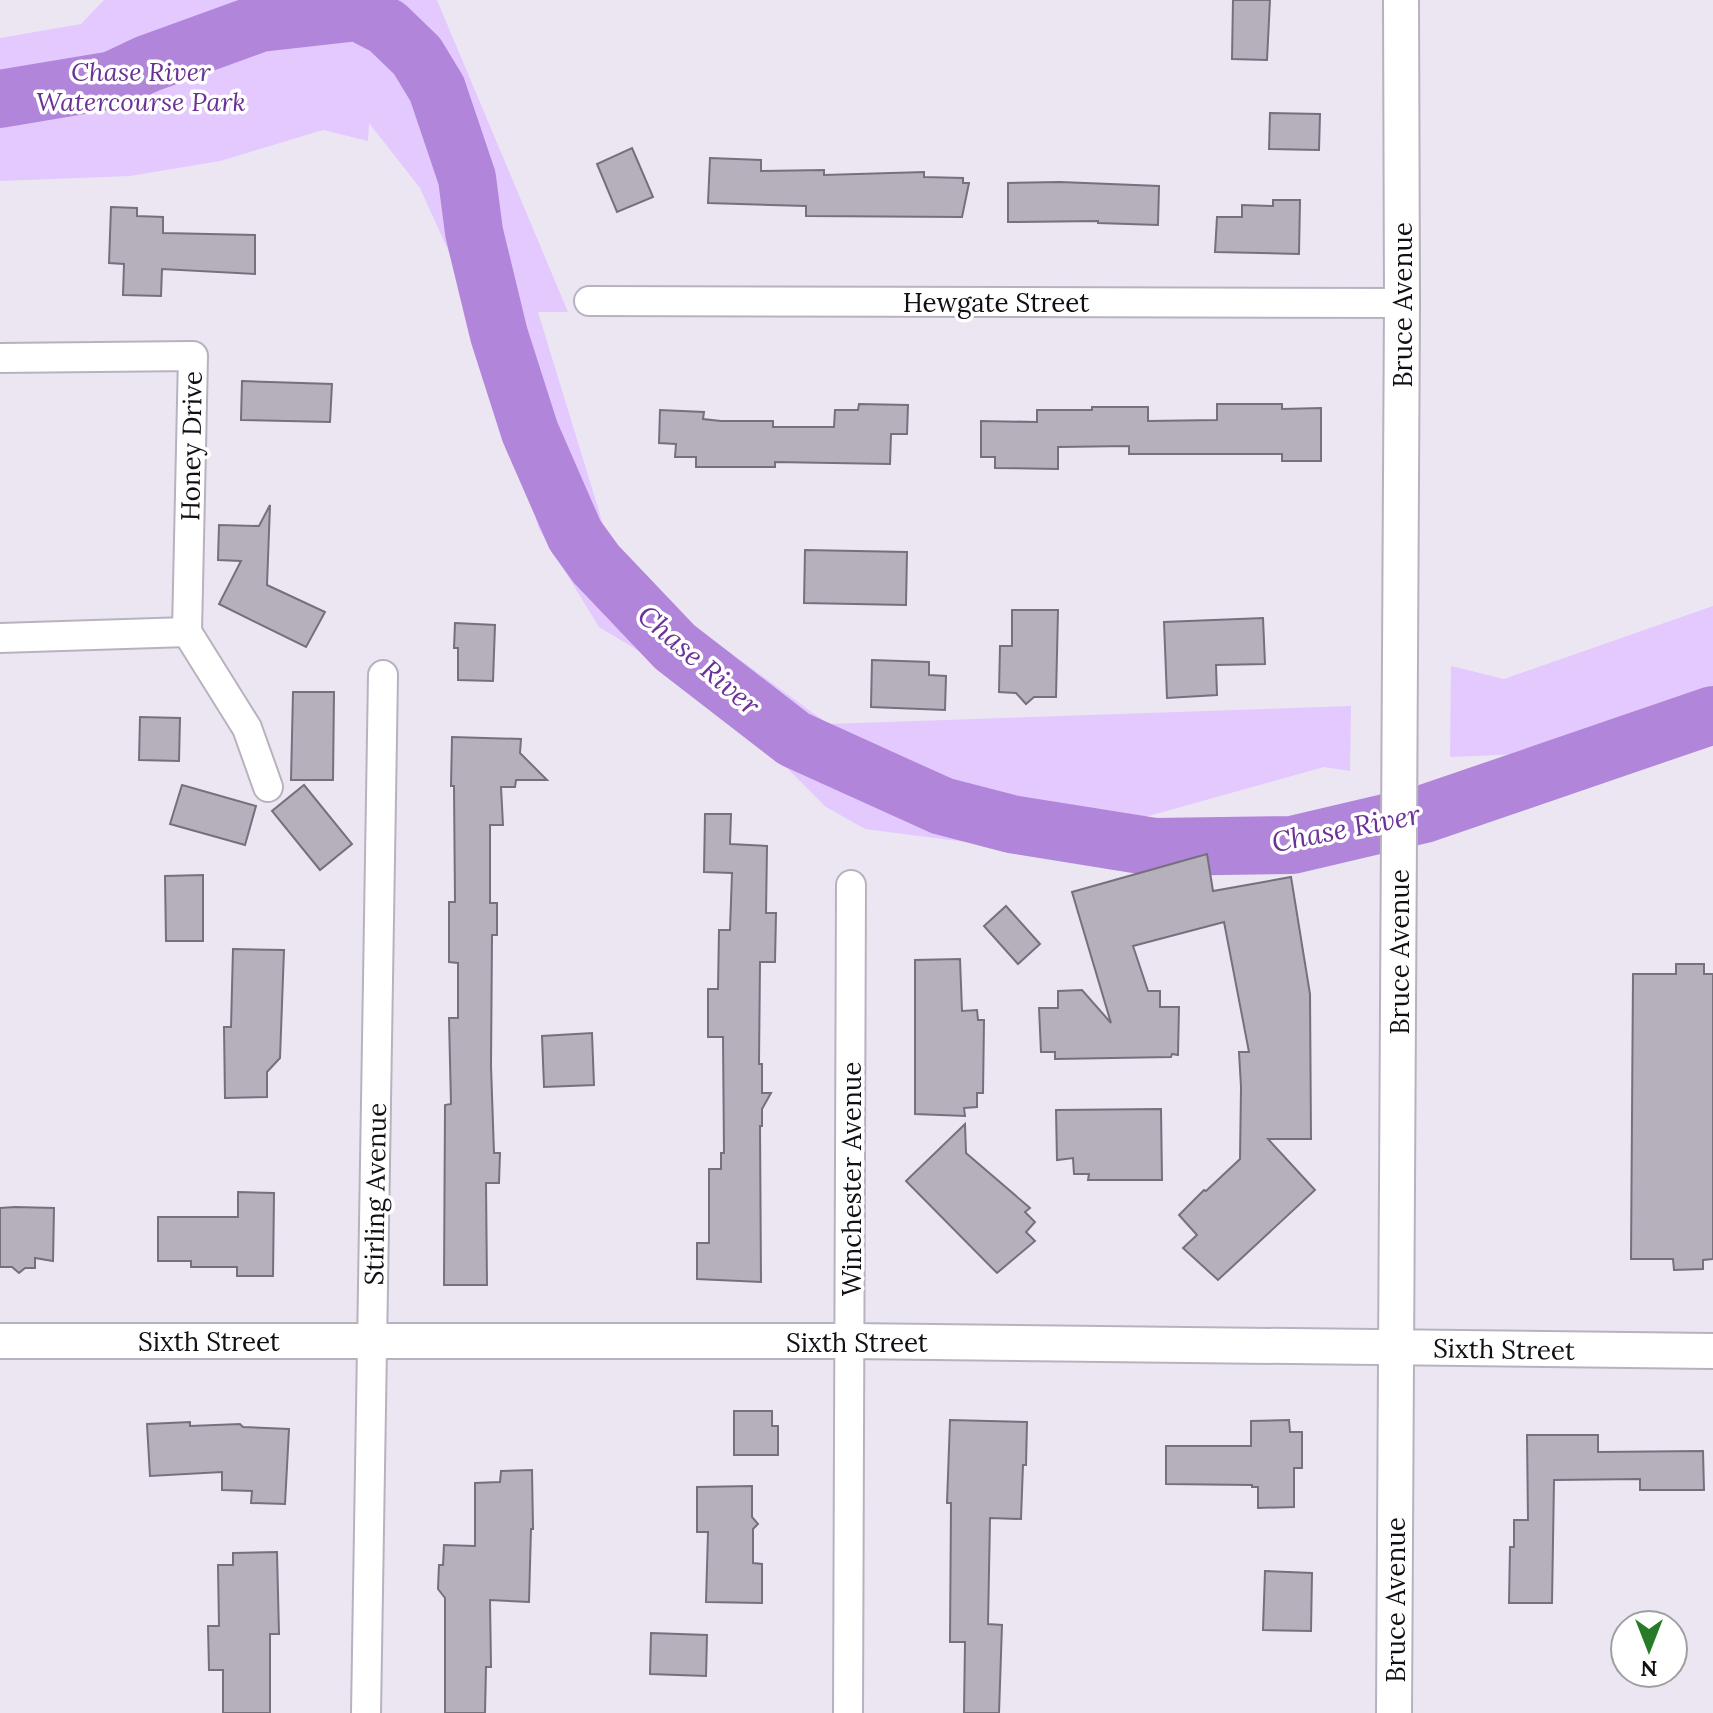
<svg xmlns="http://www.w3.org/2000/svg" width="1713" height="1713" viewBox="0 0 1713 1713" font-family="Lora,serif">
<rect width="100%" height="100%" fill="#ece6f3"/>
<!-- green -->
<g fill="#e3c9fe">
<path d="M104,0H437L568,312H538L617,570L828,724L1351,706L1350,771L1324,767L1027,850L865,829L826,807L718,699L599,627L539,529L476,312L420,188L369,123L368,141L323,130L220,161L130,176L0,181V38L81,24Z"/>
<path d="M1713,606V697L1635,739L1543,753L1450,757L1451,666L1504,679Z"/>
</g>
<g fill="none" stroke-linecap="round" stroke-linejoin="round">
<!-- river -->
<path stroke="#b185da" stroke-width="58" d="M0,99L113,80L147,64L260,23L358,12L387,27L417,56L437,89L467,178L474,232L499,335L530,432L575,535L596,564L675,647L794,739L942,806L1011,824L1154,847L1292,845L1424,814L1713,715"/>
</g>
<!-- building -->
<g fill="#b6b0bd" stroke="#75707c" stroke-width="2">
<path d="M1233,0H1270L1267,60L1232,59Z"/>
<path d="M1270,113L1320,114L1319,150L1269,149Z"/>
<path d="M632,148L653,197L617,212L597,164Z"/>
<path d="M710,158L761,160V171L824,170V175L924,172V177L963,178V183H969L962,217L806,216V206L708,203Z"/>
<path d="M1060,182L1159,186L1158,225L1098,223V221L1008,222V183Z"/>
<path d="M1273,200H1300L1299,254L1215,252L1217,217H1242V205L1273,206Z"/>
<path d="M111,207L137,208V216L163,217V233L255,235V274L162,269L161,296L123,295L124,264L109,263Z"/>
<path d="M242,381L332,384L330,422L241,420Z"/>
<path d="M859,404L908,405L907,434H891L890,464L775,462V467H696V457H675L676,444L659,443L660,410L704,412L703,419L721,421H773V427H834L835,410H858Z"/>
<path d="M1217,404H1282V409L1321,408V461H1282V454H1129V446L1058,447V469L995,468V457H981V421L1037,422V410H1092V407H1148V421L1217,420Z"/>
<path d="M270,505L267,585L325,612L306,647L219,604L241,561L218,560L219,525L259,526Z"/>
<path d="M805,550L907,552L906,605L804,603Z"/>
<path d="M1012,610H1058L1056,697H1034L1026,704L1016,693L999,692L1000,646H1012Z"/>
<path d="M1263,618L1265,664L1216,665L1217,695L1167,698L1164,622Z"/>
<path d="M455,623L495,625L493,681L458,680V648H454Z"/>
<path d="M872,660L929,662V675L946,676L945,710L871,707Z"/>
<path d="M293,692H334L333,780H291Z"/>
<path d="M140,717L180,718L179,761L139,760Z"/>
<path d="M452,737L521,739L520,753L547,780H516L515,787H501L503,825H490V903H497V935H492L491,1066L494,1153H500L499,1183H486L487,1285H444L445,1105L451,1104L449,1018H458V963L449,962V902H455L454,786H451Z"/>
<path d="M182,785L256,806L245,845L170,824Z"/>
<path d="M304,785L352,844L320,870L272,811Z"/>
<path d="M705,814H731L730,844L767,846L766,913H776L775,962H760L759,1064H762V1093H771L762,1109V1126H760L761,1282L697,1279V1243H709V1169H721V1153H724L723,1037H708V989H718L719,930H730L732,873L704,872Z"/>
<path d="M1207,854L1213,891L1291,877L1310,994L1311,1139H1268L1315,1190L1218,1280L1183,1248L1197,1235L1179,1215L1204,1190L1206,1191L1240,1159L1241,1087L1239,1052H1249L1224,922L1133,946L1148,991H1160V1007H1179L1178,1055L1172,1054L1171,1057L1055,1059V1052H1041L1039,1008H1058V991L1082,990L1111,1023L1072,892Z"/>
<path d="M203,875V941H166L165,876Z"/>
<path d="M1006,906L1040,944L1018,964L984,926Z"/>
<path d="M233,949L284,950L280,1058L267,1072V1097L225,1098L224,1027H231Z"/>
<path d="M960,959L962,1011L977,1010L978,1020H984L983,1093H977V1107L964,1108L965,1116L915,1114V960Z"/>
<path d="M1676,964H1704V974H1713V1259L1703,1260V1269L1674,1270L1673,1259H1631L1633,974H1676Z"/>
<path d="M592,1033L594,1085L544,1087L542,1036Z"/>
<path d="M1161,1109L1162,1180H1088L1089,1174H1074L1073,1158L1057,1160L1056,1110Z"/>
<path d="M965,1124L966,1153L1030,1208L1025,1212L1035,1222L1026,1232L1035,1241L997,1273L906,1181Z"/>
<path d="M238,1192L274,1193L273,1276H237V1267H191V1261H158V1217H238Z"/>
<path d="M15,1207L54,1208L53,1261L35,1258V1268H25L19,1273L12,1267H0V1208Z"/>
<path d="M734,1411H772V1426H778V1455H734Z"/>
<path d="M950,1420L1027,1422L1026,1465H1023L1021,1519L990,1518L988,1624L1002,1625L999,1713H964L965,1642H950L951,1503H947Z"/>
<path d="M1289,1420L1290,1432H1302V1468H1294V1507L1258,1508V1487H1252V1485L1166,1484V1446H1251V1421Z"/>
<path d="M190,1422V1426L240,1424L243,1427L289,1429L285,1504L251,1503L252,1491L222,1490V1472L150,1476L147,1424Z"/>
<path d="M1527,1435H1598V1452L1703,1451L1704,1490H1640V1479L1554,1480L1552,1603H1509L1510,1547H1514V1520H1528Z"/>
<path d="M532,1470L533,1529H531L529,1602L490,1600L491,1667H486L485,1713H445V1598L438,1589L439,1565H443L444,1545L475,1546V1483L500,1482L501,1471Z"/>
<path d="M752,1486V1517L758,1524L753,1529V1563L762,1564V1603L706,1602L708,1532H697V1487Z"/>
<path d="M277,1552L279,1634H270V1713H223V1670H209L208,1626H219L218,1565H233V1553Z"/>
<path d="M1265,1571L1312,1573L1311,1631L1263,1630Z"/>
<path d="M651,1633L707,1635L706,1676L650,1674Z"/>
</g>
<g fill="none" stroke-linecap="round" stroke-linejoin="round">
<defs>
<g id="minor">
<path d="M589,301L1402,303"/>
<path d="M0,358L193,356L187,632L247,728L268,787"/>
<path d="M0,638L187,632"/>
<path d="M366,1713L383,675"/>
<path d="M848,1713L851,885"/>
</g>
<g id="tertiary">
<path d="M0,1341H851L1713,1351"/>
<path d="M1394,1713L1402,303L1401,0"/>
</g>
</defs>
<!-- minor casing -->
<use href="#minor" stroke="#b8b2bf" stroke-width="32"/>
<!-- tertiary casing -->
<use href="#tertiary" stroke="#b8b2bf" stroke-width="38"/>
<!-- minor -->
<use href="#minor" stroke="#fff" stroke-width="28"/>
<!-- tertiary -->
<use href="#tertiary" stroke="#fff" stroke-width="34"/>
</g>
<g text-anchor="middle" dominant-baseline="central" stroke-width="7" stroke-linejoin="round" paint-order="stroke">
<!-- park labels -->
<g font-size="26" font-style="italic" fill="#6a3295" stroke="#fff">
<text x="141" y="71">Chase River<tspan x="141" dy="30">Watercourse Park</tspan></text>
</g>
<!-- street labels -->
<g font-size="26" fill="#120f14" stroke="#fff">
<text x="996" y="302">Hewgate Street</text>
<text transform="translate(1402 305) rotate(-90)">Bruce Avenue</text>
<text transform="translate(191 446) rotate(-89)">Honey Drive</text>
<text transform="translate(1399 952) rotate(-90)">Bruce Avenue</text>
<text transform="translate(851 1179) rotate(-90)">Winchester Avenue</text>
<text transform="translate(375 1194) rotate(-89)">Stirling Avenue</text>
<text x="209" y="1341">Sixth Street</text>
<text x="857" y="1342">Sixth Street</text>
<text transform="translate(1504 1349) rotate(1)">Sixth Street</text>
<text transform="translate(1395 1600) rotate(-90)">Bruce Avenue</text>
</g>
<!-- water labels -->
<g font-size="28" font-style="italic" fill="#6b3397" stroke="#fff">
<text transform="translate(699 660) rotate(41)">Chase River</text>
<text transform="translate(1346 828) rotate(-11)">Chase River</text>
</g>
</g>
<!-- north arrow -->
<g transform="translate(1649 1649) rotate(180)"><circle r="38" fill="#ffffff" stroke="#a09fa1" stroke-width="2"/>
<path d="M0-6L14 30L0 20L-14 30Z" fill="#287b26"/>
<text y="-12" font-size="22" font-weight="bold" text-anchor="middle" fill="#120f14">N</text>
</g>
</svg>
